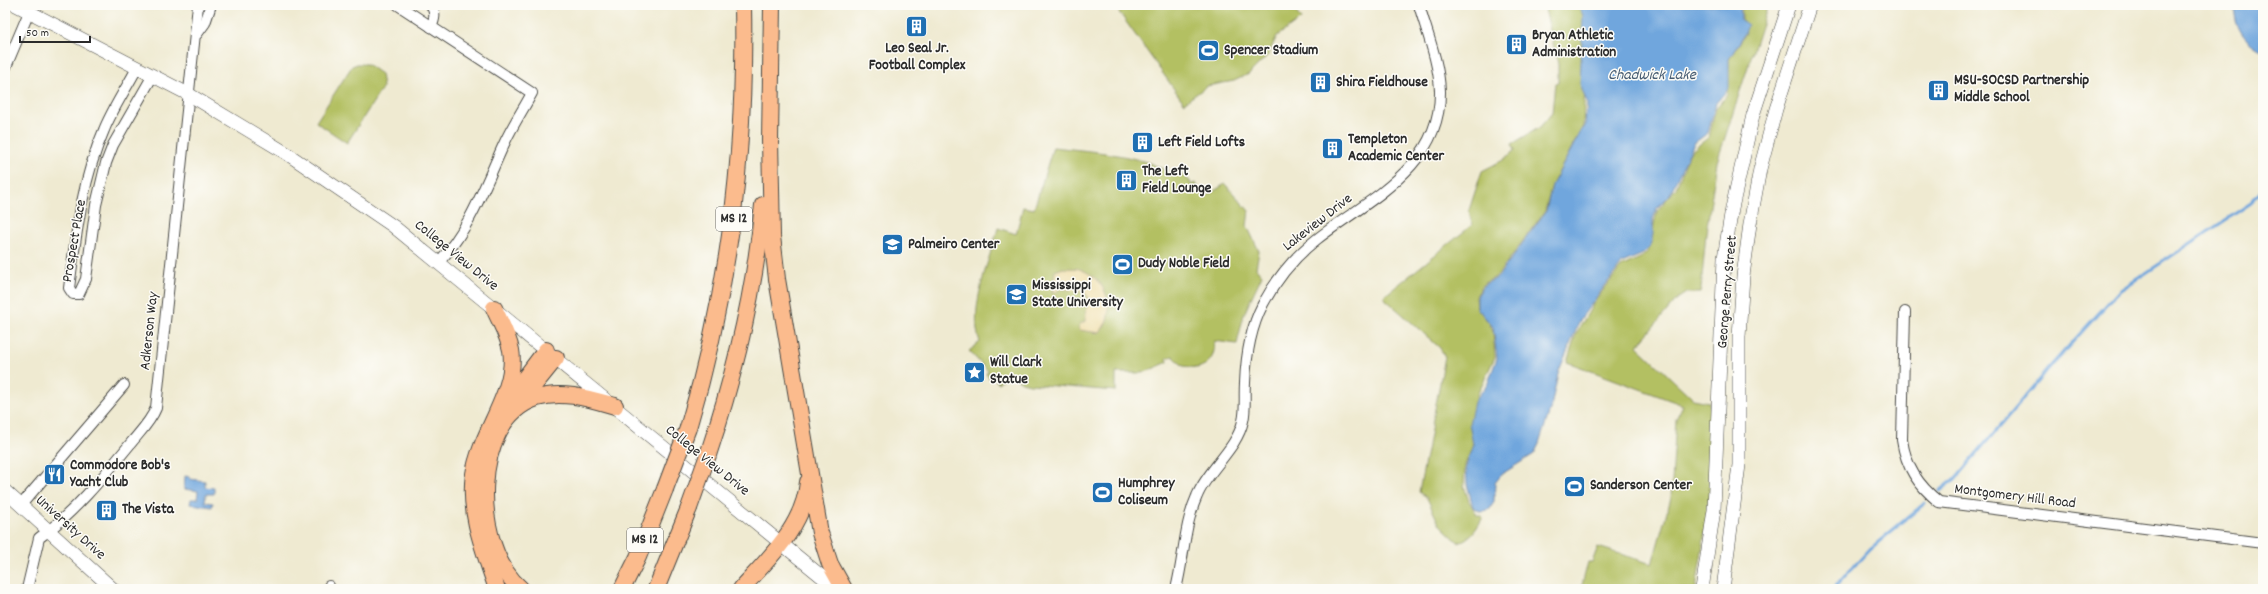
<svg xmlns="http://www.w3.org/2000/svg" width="2268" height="594" viewBox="0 0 2268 594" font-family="Dekko,sans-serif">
<rect width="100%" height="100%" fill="#fdfcf7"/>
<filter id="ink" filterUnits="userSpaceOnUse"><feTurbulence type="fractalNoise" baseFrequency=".025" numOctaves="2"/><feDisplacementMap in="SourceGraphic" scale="8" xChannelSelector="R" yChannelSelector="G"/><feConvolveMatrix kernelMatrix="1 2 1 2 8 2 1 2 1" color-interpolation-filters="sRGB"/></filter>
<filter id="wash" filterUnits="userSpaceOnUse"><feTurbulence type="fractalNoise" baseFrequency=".012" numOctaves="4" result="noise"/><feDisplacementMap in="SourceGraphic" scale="16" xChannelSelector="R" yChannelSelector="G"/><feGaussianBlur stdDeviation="0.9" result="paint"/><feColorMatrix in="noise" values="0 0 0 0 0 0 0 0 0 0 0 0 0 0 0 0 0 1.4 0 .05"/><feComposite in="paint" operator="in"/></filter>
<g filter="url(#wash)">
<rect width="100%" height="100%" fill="#efead1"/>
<!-- green -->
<g fill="#b3c062" stroke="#6f7646">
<path d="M1114,5H1291L1301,19L1277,36L1268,55L1249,74L1234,81L1207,86L1184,103Z"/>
<path d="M1544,5H1584L1587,44L1583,126L1552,185L1545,211L1496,277L1484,283L1476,296L1477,308L1490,324L1493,332L1495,357L1477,395L1473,445L1465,465L1464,486L1469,501L1477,515L1483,517C1477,528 1471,539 1458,542L1439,524L1427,498L1419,492L1445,357L1440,348L1383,297L1472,225L1469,210L1482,171L1503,160L1515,150L1512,144L1540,127L1552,113L1555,83L1558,82V64Z"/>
<path d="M1742,5H1768L1717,162L1706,233L1701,289L1700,293H1686L1677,299L1637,346L1693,399L1709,402C1719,463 1705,528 1696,589H1581L1588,562H1592L1598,547L1652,564L1671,498L1676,419L1683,405L1567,362L1576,334L1595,301L1621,267L1642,257L1648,251L1657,211L1676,188L1690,152L1709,137L1716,108L1727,95L1729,59L1746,33L1742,19Z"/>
<path d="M357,64H367L381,74L383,87L347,143L316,122L352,66Z"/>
<path d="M1053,147C1086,151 1144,154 1171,174L1174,170L1190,181L1191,185L1195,183L1206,196L1225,184L1249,211L1247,226L1259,251L1256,268L1262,275L1244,314L1237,344L1214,341C1216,355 1210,365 1197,368L1183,366L1173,356L1167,358L1168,362L1143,373H1116V391L1030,384L1022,382L1009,373L998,383L993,377L990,379L986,374L988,371L969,351L980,342C968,310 989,261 998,228L1016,234L1023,207L1034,209Z"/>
</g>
<!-- sand -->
<path fill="#eeda9e" stroke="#8c8264" d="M1063,268C1069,269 1076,267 1082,270C1106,279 1119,312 1099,333L1079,330V325L1085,321L1088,297L1085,293L1060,288L1056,293H1052L1055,271Z"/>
<!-- water -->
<g fill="#70a6dd" stroke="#4e6884">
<path d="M1579,5H1740L1741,20L1748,25L1745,33L1729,59V88L1716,103L1708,133L1694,143L1669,196L1657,208L1653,219V234L1650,247L1643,254L1622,263L1581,318L1558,373L1551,407L1539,444L1534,454L1502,474L1495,483L1494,501L1490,509L1481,512L1473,507L1467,484L1466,467L1473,444L1469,424L1474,402L1488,383L1497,358L1493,327L1477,308V296L1485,284L1497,278L1546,211L1552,185L1585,124L1587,103L1580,84L1583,16Z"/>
<path d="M2234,5H2263V51C2243,41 2235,27 2234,5Z"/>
<path d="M185,476L190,477V479L205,481V487L214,488V494H206L205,502L213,503L212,507L190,504L191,499H197L198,491L184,489Z"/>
</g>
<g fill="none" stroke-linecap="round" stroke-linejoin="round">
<!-- stream -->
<g stroke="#70a6dd" stroke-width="3">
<path d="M1940,491L1955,479L2048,369L2119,291L2251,203L2263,190"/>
<path d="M1833,589L1870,549L1925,503"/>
</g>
</g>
</g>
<g filter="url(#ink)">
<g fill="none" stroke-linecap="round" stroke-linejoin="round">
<defs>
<g id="minor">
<path d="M398,5L532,93C523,110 512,126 504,144C485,185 470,229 438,263"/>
<path d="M431,5C436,13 435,19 431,27"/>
<path d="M197,34L205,23L211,5"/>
<path d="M137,68C126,89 113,108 104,130C82,180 76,235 69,288L73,294H79L86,279L96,205L106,163L113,145L152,77"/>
<path d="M5,69L32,5"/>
<path d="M1905,312L1902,440C1906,467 1918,485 1939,502L2263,543"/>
<path d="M21,505L124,385"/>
<path d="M27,589L39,538C74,513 104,476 131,443C140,432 151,421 156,408L198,5"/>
<path d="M329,589V586"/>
<path d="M1176,589C1184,558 1184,525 1197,496C1208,469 1237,449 1243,421C1246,409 1244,396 1245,383C1246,356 1250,329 1263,304C1277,278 1294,257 1317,239C1369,199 1441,167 1440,91C1439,62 1427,33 1419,5"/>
</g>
<g id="tertiary">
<path d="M16,5L190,95L286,153L393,226L837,589"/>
<path d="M5,491L113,589"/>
<path d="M1702,589L1714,510L1724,258L1732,208L1753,115L1789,5"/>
<path d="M1723,589L1739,465V337L1743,276L1750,224L1760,169L1776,109L1810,5"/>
</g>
<g id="primary">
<path d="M772,5L770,140L772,236L777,279L820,533L830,564L844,589"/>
<path d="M494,308C500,322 508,335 511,350C518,390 480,433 474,474C468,513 485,553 497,589"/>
<path d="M506,403L546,350"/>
<path d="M518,405L556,358"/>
<path d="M688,428C730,289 746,150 743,5"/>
<path d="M708,455C735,374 755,290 763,205"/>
<path d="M521,589C472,548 469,420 537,398C563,390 590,399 615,406"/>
<path d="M622,589L638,557L665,489"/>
<path d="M656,589L689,508"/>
<path d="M741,589C769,558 804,526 808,482"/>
</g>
</defs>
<!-- minor casing -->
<use href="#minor" stroke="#484844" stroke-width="12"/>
<!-- tertiary casing -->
<use href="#tertiary" stroke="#484844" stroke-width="14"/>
<!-- primary casing -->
<use href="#primary" stroke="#484844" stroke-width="18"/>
<!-- minor -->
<use href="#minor" stroke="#fff" stroke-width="10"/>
<!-- tertiary -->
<use href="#tertiary" stroke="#fff" stroke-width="13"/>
<!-- primary -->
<use href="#primary" stroke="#fbbb8d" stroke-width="16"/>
<defs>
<g id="primary-bridge">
<path d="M665,489L688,428"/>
<path d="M689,508L708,455"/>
</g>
</defs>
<!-- primary-bridge casing -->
<use href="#primary-bridge" stroke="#484844" stroke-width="18" stroke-linecap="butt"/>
<!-- primary-bridge -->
<use href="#primary-bridge" stroke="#fbbb8d" stroke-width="16"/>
</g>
</g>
<!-- icons -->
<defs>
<symbol id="building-square" viewBox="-11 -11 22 22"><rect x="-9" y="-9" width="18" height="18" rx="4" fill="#1f6fb2" stroke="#fdfcf7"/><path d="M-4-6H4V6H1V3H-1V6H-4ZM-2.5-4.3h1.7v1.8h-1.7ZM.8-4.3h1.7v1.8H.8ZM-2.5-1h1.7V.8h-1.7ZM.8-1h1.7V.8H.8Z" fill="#fff"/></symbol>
<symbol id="stadium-square" viewBox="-11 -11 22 22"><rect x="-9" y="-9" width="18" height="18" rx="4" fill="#1f6fb2" stroke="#fdfcf7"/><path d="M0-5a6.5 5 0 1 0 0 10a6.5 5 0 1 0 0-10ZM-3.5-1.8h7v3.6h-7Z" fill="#fff"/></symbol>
<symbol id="university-square" viewBox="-11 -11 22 22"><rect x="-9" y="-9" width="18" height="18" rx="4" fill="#1f6fb2" stroke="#fdfcf7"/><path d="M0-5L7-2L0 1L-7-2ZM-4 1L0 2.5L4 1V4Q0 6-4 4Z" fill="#fff"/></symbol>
<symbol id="sight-square" viewBox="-11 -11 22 22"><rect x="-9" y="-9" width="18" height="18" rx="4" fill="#1f6fb2" stroke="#fdfcf7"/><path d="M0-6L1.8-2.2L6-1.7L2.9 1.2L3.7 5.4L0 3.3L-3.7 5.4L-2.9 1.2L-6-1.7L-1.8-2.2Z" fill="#fff"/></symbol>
<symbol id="restaurant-square" viewBox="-11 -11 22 22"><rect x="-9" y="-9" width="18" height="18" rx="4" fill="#1f6fb2" stroke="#fdfcf7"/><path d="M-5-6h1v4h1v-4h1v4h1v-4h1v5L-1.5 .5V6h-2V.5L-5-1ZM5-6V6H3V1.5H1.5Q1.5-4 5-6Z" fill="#fff"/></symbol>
</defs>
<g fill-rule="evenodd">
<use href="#building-square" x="904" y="14" width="25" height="25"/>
<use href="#building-square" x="1504" y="32" width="25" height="25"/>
<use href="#stadium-square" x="1196" y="38" width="25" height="25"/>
<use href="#building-square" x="1308" y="70" width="25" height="25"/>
<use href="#building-square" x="1926" y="78" width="25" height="25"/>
<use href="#building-square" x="1130" y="130" width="25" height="25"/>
<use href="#building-square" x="1320" y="136" width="25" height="25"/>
<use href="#building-square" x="1114" y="168" width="25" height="25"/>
<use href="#university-square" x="880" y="232" width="25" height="25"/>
<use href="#stadium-square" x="1110" y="252" width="25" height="25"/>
<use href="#university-square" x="1004" y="282" width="25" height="25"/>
<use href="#sight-square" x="962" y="360" width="25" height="25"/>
<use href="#restaurant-square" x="42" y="462" width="25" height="25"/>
<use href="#stadium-square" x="1562" y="474" width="25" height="25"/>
<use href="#stadium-square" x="1090" y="480" width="25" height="25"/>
<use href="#building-square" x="94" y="498" width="25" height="25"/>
</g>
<g text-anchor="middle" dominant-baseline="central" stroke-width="3" stroke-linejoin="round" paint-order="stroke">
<!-- shield labels -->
<g fill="#fdfcf7" stroke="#6a6a68" stroke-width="1">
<rect x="716" y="207" width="36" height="24" rx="3"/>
<rect x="627" y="528" width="36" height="24" rx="3"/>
</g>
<g font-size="14" font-weight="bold" fill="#2b2b2b">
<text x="734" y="219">MS 12</text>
<text x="645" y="540">MS 12</text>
</g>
<!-- poi labels -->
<g font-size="15" font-weight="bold" fill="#2b2b2b" stroke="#fdfcf7" text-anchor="start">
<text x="1532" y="36">Bryan Athletic<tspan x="1532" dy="17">Administration</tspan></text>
<text x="917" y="49" text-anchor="middle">Leo Seal Jr.<tspan x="917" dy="17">Football Complex</tspan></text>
<text x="1224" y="51">Spencer Stadium</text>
<text x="1954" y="81">MSU-SOCSD Partnership<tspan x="1954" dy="17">Middle School</tspan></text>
<text x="1336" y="83">Shira Fieldhouse</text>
<text x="1348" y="140">Templeton<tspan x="1348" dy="17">Academic Center</tspan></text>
<text x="1158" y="143">Left Field Lofts</text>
<text x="1142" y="172">The Left<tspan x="1142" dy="17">Field Lounge</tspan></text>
<text x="908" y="245">Palmeiro Center</text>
<text x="1138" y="264">Dudy Noble Field</text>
<text x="1032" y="286">Mississippi<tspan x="1032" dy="17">State University</tspan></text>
<text x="990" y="363">Will Clark<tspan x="990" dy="17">Statue</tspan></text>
<text x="70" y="466">Commodore Bob's<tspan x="70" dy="17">Yacht Club</tspan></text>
<text x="1118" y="484">Humphrey<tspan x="1118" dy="17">Coliseum</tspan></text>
<text x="1590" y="486">Sanderson Center</text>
<text x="122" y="510">The Vista</text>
</g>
<!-- street labels -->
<g font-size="15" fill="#2b2b2b" stroke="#fdfcf7">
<text transform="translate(1318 223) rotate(-38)">Lakeview Drive</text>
<text transform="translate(75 241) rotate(-80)">Prospect Place</text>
<text transform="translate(456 256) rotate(39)">College View Drive</text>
<text transform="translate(1728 292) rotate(-85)">George Perry Street</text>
<text transform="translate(150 331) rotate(-84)">Adkerson Way</text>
<text transform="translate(707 461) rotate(39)">College View Drive</text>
<text transform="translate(2015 497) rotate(7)">Montgomery Hill Road</text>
<text transform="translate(70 528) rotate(42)">University Drive</text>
</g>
<!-- water labels -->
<g font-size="16" font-style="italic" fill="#475c72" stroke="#fdfcf7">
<text x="1652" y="75">Chadwick Lake</text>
</g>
</g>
<!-- margin -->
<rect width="2268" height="594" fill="none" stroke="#fdfcf7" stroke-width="20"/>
<!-- scale -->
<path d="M20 36v6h70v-6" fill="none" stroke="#2b2b2b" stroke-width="2"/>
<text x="26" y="36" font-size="12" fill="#2b2b2b" stroke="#fdfcf7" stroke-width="3" paint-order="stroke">50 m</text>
</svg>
